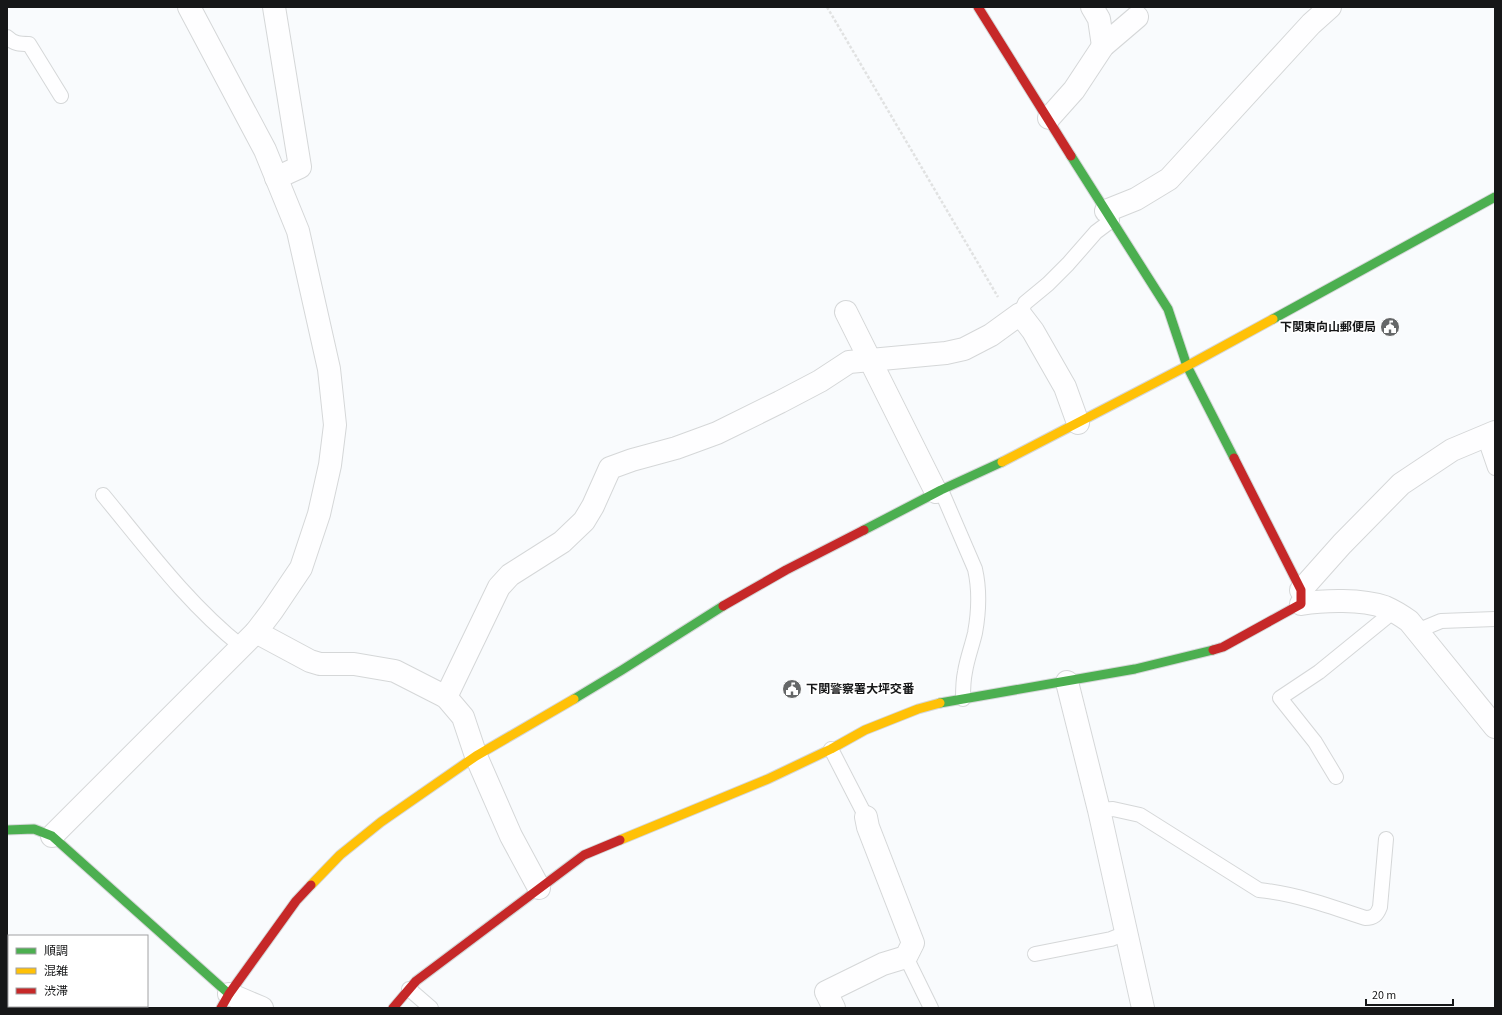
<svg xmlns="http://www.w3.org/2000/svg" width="1502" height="1015" viewBox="0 0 1502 1015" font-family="'Source Sans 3','Noto Sans JP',sans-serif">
<rect width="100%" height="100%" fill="#f9fbfd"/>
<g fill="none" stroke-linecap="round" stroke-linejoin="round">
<defs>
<g id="lane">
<path d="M7,37C14,44 20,44 29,44L61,96"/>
<path d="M1020,314L1025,303L1048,284L1068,264L1096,232L1112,220"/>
<path d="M1484,436L1495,468"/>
<path d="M941,490L975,569C980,591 979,611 975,633C972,646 967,659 965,672C963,681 963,690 963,699"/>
<path d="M103,495C146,547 188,604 241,646"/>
<path d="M1417,631L1441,621L1495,619"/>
<path d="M831,749L866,817"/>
<path d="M1336,777L1315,742L1280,698L1319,672L1394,611"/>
<path d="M1099,810L1113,809L1140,815L1259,890C1296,894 1330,906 1365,918C1374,918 1377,915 1380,907L1386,839"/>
<path d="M1035,954L1111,939L1126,933"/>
<path d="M906,957L931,1008"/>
<path d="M409,989L431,1008"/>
</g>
<g id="street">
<path d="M274,7L300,167L276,178"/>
<path d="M1092,7L1099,19L1103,46"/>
<path d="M1049,118L1074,90L1103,46L1137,17"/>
<path d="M1106,211L1136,199L1169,179L1311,24L1330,7"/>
<path d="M846,312L936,492"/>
<path d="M1301,590L1342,544L1401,484L1452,450L1495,432"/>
<path d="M1301,604C1324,600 1362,599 1385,607C1394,611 1402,616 1409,621L1495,727"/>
<path d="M256,632L310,661L320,664H354L395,671L446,697L463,717L476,756L511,836L539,888"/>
<path d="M1067,682L1099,810L1143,1008"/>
<path d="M446,697L499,587L510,575L562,542L584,521L593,506L610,468L632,460L676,448L717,433L780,402L820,381L849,362L946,353L964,349L991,335L1020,314L1033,331L1065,387L1078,423"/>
<path d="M52,836L256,632L272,611L301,568L319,514L330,465L335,425L329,369L298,231L265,150L189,7"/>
<path d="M229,994L262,1008"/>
<path d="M834,1008L826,992L883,964L906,957L913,943L868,827L866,817"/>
</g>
<g id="fast">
<path d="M1071,156L1168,309L1187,366L1234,458"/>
<path d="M1273,319L1495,197"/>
<path d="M864,530L941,490L1002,462"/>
<path d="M574,699L622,670L723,606"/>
<path d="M940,703L1135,669L1213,650"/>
<path d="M7,830L34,829L52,836L229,994"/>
</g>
<g id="slow">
<path d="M1002,462L1187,366L1273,319"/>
<path d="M620,840L768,779L831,749L865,730L918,709L940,703"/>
<path d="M311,885L340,855L381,822L476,756L574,699"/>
</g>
<g id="jam">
<path d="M978,7L1071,156"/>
<path d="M723,606L786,570L864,530"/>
<path d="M1213,650L1223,647L1301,604V590L1234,458"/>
<path d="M221,1008L229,994L296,901L311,885"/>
<path d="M393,1008L416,981L584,855L620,840"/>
</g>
</defs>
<!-- lane casing -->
<use href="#lane" stroke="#d5d7d8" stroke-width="16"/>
<!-- street casing -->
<use href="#street" stroke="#d5d7d8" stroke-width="24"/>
<!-- fast casing -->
<use href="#fast" stroke="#d5d7d8" stroke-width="11"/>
<!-- slow casing -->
<use href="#slow" stroke="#d5d7d8" stroke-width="11"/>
<!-- jam casing -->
<use href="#jam" stroke="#d5d7d8" stroke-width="11"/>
<!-- path -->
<path stroke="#e1e2e2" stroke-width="2.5" stroke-dasharray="3 2" stroke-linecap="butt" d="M827,7L998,297"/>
<!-- lane -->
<use href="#lane" stroke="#fefeff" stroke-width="14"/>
<!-- street -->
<use href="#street" stroke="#fefeff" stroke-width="22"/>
<!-- fast -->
<use href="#fast" stroke="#4caf50" stroke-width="9"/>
<!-- slow -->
<use href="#slow" stroke="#ffc107" stroke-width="9"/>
<!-- jam -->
<use href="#jam" stroke="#c62828" stroke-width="9"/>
</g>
<!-- icons -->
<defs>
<symbol id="civic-disc" viewBox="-11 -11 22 22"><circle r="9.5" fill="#656768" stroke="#fff"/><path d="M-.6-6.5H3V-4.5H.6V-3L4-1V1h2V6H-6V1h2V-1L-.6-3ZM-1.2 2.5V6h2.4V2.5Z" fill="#fff"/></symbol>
</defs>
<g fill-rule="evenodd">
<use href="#civic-disc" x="1379" y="316" width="22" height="22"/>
<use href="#civic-disc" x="781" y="678" width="22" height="22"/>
</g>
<g text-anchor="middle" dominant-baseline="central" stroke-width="3.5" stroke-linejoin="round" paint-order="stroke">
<!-- poi labels -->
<g font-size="12" font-weight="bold" fill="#161718" stroke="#fff" text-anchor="end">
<text x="1376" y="327">下関東向山郵便局</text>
<text x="806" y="689" text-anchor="start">下関警察署大坪交番</text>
</g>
</g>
<!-- border -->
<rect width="1502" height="1015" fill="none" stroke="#161718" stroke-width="16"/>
<!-- legend -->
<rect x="8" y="935" width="140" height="72" fill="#ffffff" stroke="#a2a2a3"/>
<rect x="16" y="948" width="20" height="6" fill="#4caf50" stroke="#a2a2a3"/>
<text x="44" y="955" font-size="12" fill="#161718">順調</text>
<rect x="16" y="968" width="20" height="6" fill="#ffc107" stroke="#a2a2a3"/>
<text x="44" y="975" font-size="12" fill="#161718">混雑</text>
<rect x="16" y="988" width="20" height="6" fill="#c62828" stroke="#a2a2a3"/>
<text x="44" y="995" font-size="12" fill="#161718">渋滞</text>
<!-- scale -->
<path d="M1366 999v6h87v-6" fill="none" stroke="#161718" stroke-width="2"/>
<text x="1372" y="999" font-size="12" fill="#161718" stroke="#ffffff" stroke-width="3" paint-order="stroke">20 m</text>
</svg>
